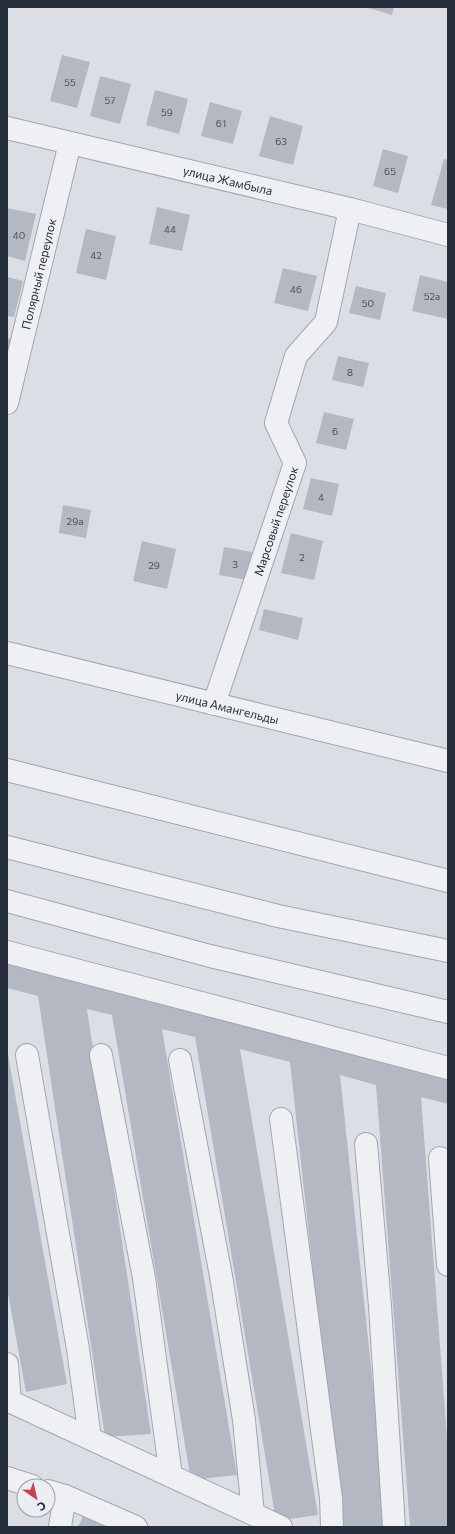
<svg xmlns="http://www.w3.org/2000/svg" width="455" height="1534" viewBox="0 0 455 1534" font-family="Commissioner,sans-serif">
<rect width="100%" height="100%" fill="#dbdfe5"/>
<!-- building -->
<g fill="#b3b8c2">
<path d="M365,7H394L392,15Z"/>
<path d="M62,55L90,62L77,108L50,101Z"/>
<path d="M100,76L131,84L120,124L90,116Z"/>
<path d="M155,90L188,99L179,134L146,125Z"/>
<path d="M210,102L242,111L233,144L201,136Z"/>
<path d="M270,116L303,126L293,165L259,156Z"/>
<path d="M383,149L408,156L398,193L373,186Z"/>
<path d="M444,159L448,160V209L431,205Z"/>
<path d="M157,207L190,215L182,251L149,244Z"/>
<path d="M7,208L36,214L25,261L7,256Z"/>
<path d="M86,229L116,236L106,280L76,273Z"/>
<path d="M283,268L317,276L308,311L274,303Z"/>
<path d="M420,275L448,282V319L412,311Z"/>
<path d="M7,277L23,281L14,317L7,316Z"/>
<path d="M356,286L386,293L380,320L349,313Z"/>
<path d="M7,338L11,339L8,351H7Z"/>
<path d="M338,356L369,363L363,387L332,380Z"/>
<path d="M324,412L354,419L346,450L316,443Z"/>
<path d="M311,478L339,484L332,516L303,509Z"/>
<path d="M63,505L91,510L86,538L59,533Z"/>
<path d="M291,533L323,541L314,580L281,573Z"/>
<path d="M142,541L176,549L167,589L133,581Z"/>
<path d="M224,547L252,552L247,580L219,575Z"/>
<path d="M264,609L303,618L298,640L259,630Z"/>
<path d="M7,963L448,1080V1104L421,1097L448,1450V1527H410L376,1085L340,1075L388,1527H341L290,1062L240,1049L318,1515L276,1521L195,1037L162,1029L237,1475L191,1480L112,1015L87,1009L151,1434L105,1437L38,996L7,988Z"/>
<path d="M8,1055L67,1384L26,1392L7,1288Z"/>
<path d="M86,1510L125,1527H78Z"/>
</g>
<g fill="none" stroke-linecap="round" stroke-linejoin="round">
<defs>
<g id="minor">
<path id="s1" d="M7,128L350,209L448,235"/>
<path id="s2" d="M7,403L70,143"/>
<path id="s3" d="M7,653L448,761"/>
<path id="s4" d="M214,704L295,463L276,423L296,356L326,322L350,209"/>
<path d="M7,770L448,881"/>
<path d="M7,847L278,916L448,951"/>
<path d="M7,901L210,956L448,1012"/>
<path d="M7,952L448,1068"/>
<path d="M27,1055L78,1349L90,1438"/>
<path d="M101,1055L144,1278L171,1476"/>
<path d="M180,1060L221,1276L244,1420L253,1514"/>
<path d="M281,1119L331,1498L332,1527"/>
<path d="M366,1144L380,1306L394,1527"/>
<path d="M440,1158L448,1265"/>
<path d="M7,1364L10,1402"/>
<path d="M7,1400L281,1527"/>
<path d="M7,1478L32,1486"/>
<path d="M48,1491L65,1496L136,1527"/>
<path d="M60,1527L65,1496"/>
</g>
</defs>
<!-- minor casing -->
<use href="#minor" stroke="#a1a6af" stroke-width="24"/>
<!-- minor -->
<use href="#minor" stroke="#eef0f4" stroke-width="22"/>
</g>
<g text-anchor="middle" dominant-baseline="central" stroke-width="3.5" stroke-linejoin="round" paint-order="stroke">
<!-- number labels -->
<g font-size="10" fill="#49505d">
<text x="70" y="82">55</text>
<text x="110" y="100">57</text>
<text x="167" y="112">59</text>
<text x="221" y="123">61</text>
<text x="281" y="141">63</text>
<text x="390" y="171">65</text>
<text x="170" y="229">44</text>
<text x="19" y="235">40</text>
<text x="96" y="255">42</text>
<text x="296" y="289">46</text>
<text x="432" y="296">52а</text>
<text x="368" y="303">50</text>
<text x="350" y="372">8</text>
<text x="335" y="431">6</text>
<text x="321" y="497">4</text>
<text x="75" y="521">29а</text>
<text x="302" y="557">2</text>
<text x="235" y="564">3</text>
<text x="154" y="565">29</text>
</g>
<!-- street labels -->
<g font-size="12" fill="#262d3b" stroke="#ebeef3">
<text stroke="none"><textPath href="#s1" startOffset="227">улица Жамбыла</textPath></text>
<text stroke="none"><textPath href="#s2" startOffset="133">Полярный переулок</textPath></text>
<text stroke="none"><textPath href="#s4" startOffset="193">Марсовый переулок</textPath></text>
<text stroke="none"><textPath href="#s3" startOffset="227">улица Амангельды</textPath></text>
</g>
</g>
<!-- border -->
<rect width="455" height="1534" fill="none" stroke="#262d3b" stroke-width="16"/>
<!-- north arrow -->
<g transform="translate(36 1498) rotate(146)"><circle r="19" fill="#ebeef3" stroke="#9ca1a9"/>
<path d="M0-3L7 15L0 10L-7 15Z" fill="#c94253"/>
<text y="-6" font-size="11" font-weight="bold" text-anchor="middle" fill="#262d3b">С</text>
</g>
</svg>
